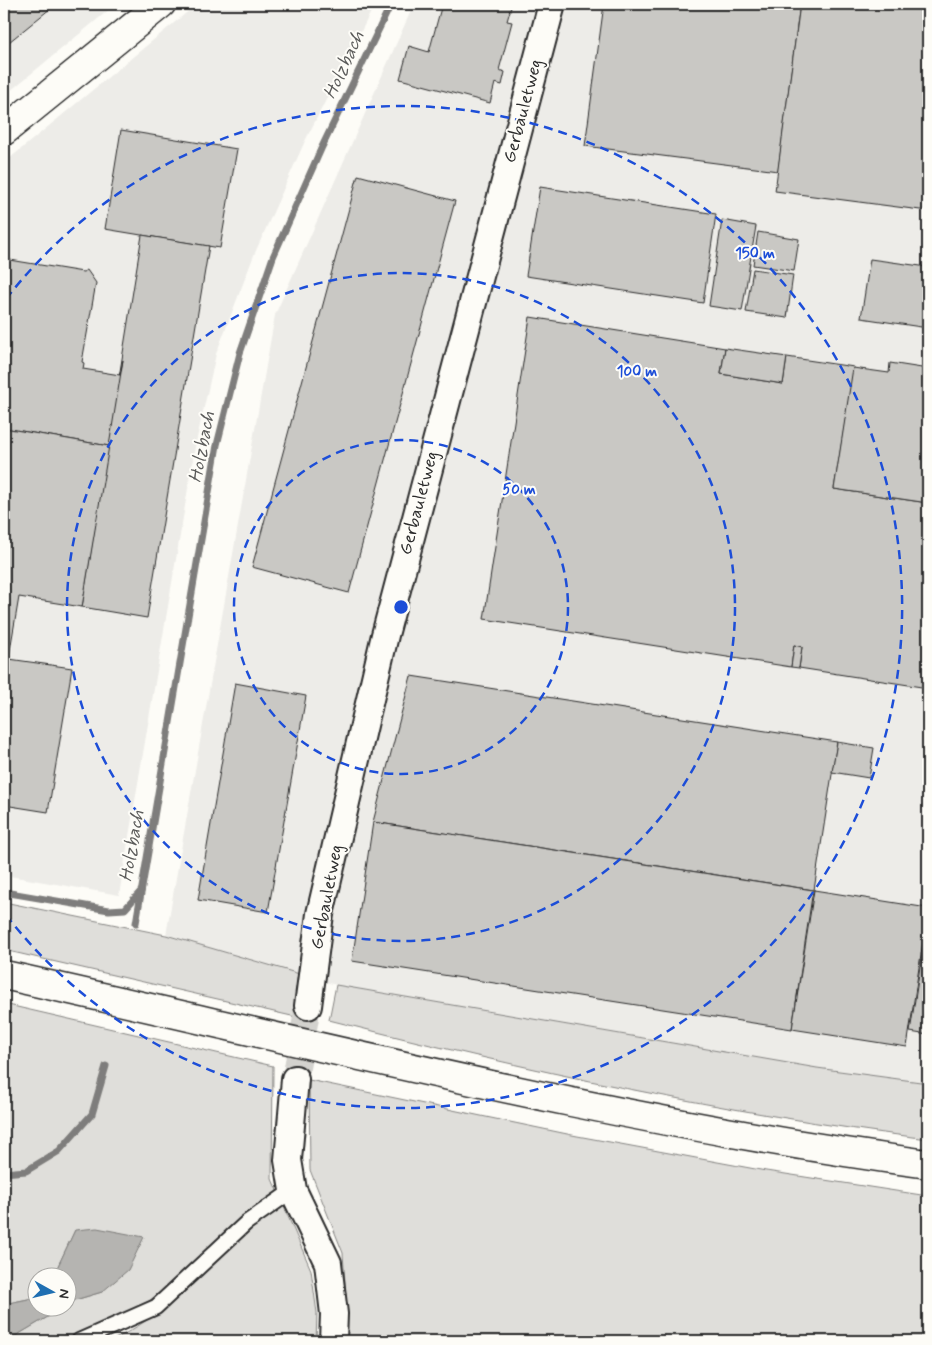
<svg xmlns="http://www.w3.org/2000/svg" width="932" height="1345" viewBox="0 0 932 1345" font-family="Mynerve,sans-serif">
<rect width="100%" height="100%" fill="#fdfcf7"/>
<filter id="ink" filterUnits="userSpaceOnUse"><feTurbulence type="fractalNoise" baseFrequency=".02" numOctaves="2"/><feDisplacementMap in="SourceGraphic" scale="10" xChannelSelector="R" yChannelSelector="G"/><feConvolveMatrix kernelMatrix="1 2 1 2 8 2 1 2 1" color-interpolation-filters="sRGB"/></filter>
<g filter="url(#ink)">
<!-- built -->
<g fill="#edece8">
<path d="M4,4H116L4,96Z"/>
<path d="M197,4H375L305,141L254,255L216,354L195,447L119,895L4,875V163Z"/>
<path d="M414,4H928V1083L817,1068L336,985L166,935L275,315Z"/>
</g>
<!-- green -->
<g fill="#dfdeda" stroke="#858482">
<path d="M4,902L166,935L303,975L296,1017L4,950Z"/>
<path d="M336,985L817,1068L928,1083V1139C726,1113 526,1070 329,1020Z"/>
<path d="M4,1004L273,1066L272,1179L311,1270L317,1313L316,1341H111C158,1318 195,1283 231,1245L213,1243L184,1273L149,1301L80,1337L68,1341H7L63,1308H68V1305L75,1300L102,1292L75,1230L58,1266L49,1277L38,1278L37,1292L33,1298L4,1304Z"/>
<path d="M309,1080L572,1135L766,1171L928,1196V1341H347V1312L343,1253L310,1170Z"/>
</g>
<!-- water -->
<g fill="#b5b4b1" stroke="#7e7d7b">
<path d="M97,1228L144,1237L128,1270L102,1292L75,1300L68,1305V1278L49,1277L58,1266L75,1230Z"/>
<path d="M37,1292L38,1308H63L7,1341H4V1304L33,1298Z"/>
</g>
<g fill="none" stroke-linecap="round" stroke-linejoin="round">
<!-- stream -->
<g stroke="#7e7d7b" stroke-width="7">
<path d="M4,892L109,910L125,909L141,891"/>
<path d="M136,923L217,445L240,353L273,257L321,149L391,4"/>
<path d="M4,1173L26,1171L59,1151L92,1114L106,1066"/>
</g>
</g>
<!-- building -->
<g fill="#c9c8c4" stroke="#2b2b2b">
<path d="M4,4H56L4,46Z"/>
<path d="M442,4H512L507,21L512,22L499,70L505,72L502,85L495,83L490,103L400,79L409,46L429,52Z"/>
<path d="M604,4H800L778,171L585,146Z"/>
<path d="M800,4H888V5L928,11V211L775,191Z"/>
<path d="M910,4H928V11L909,8Z"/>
<path d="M121,130L237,149L220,248L105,229Z"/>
<path d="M358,175L455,201L349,593L252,567Z"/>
<path d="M540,187L716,214L703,303L526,276Z"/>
<path d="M722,220L756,226L742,311L709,306Z"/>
<path d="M758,232L799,239L794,271L753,265Z"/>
<path d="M142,235L209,246L147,618L82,607Z"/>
<path d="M4,259L83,272L87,270L96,283L82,362L84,363L83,369L120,375L123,360L109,446L4,428Z"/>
<path d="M870,259L928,267V328L861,318Z"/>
<path d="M753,269L793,275L787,318L746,312Z"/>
<path d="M530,317L725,348L721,374L783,384L787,357L854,367L834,489L928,503V688L799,668L802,647L794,645L791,667L484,619Z"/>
<path d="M725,348L787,357L783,384L721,374Z"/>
<path d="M890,363L928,369V503L834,489L853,368L889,373Z"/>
<path d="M4,428L109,446L82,607L19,597L6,674L4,673Z"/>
<path d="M794,645L802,647L799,668L791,667Z"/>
<path d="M9,659L72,668L48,812L4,805V673L6,674Z"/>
<path d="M411,676L837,742L814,890L373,822Z"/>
<path d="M235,683L306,696L268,912L198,900Z"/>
<path d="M837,742L874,748L869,778L832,772Z"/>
<path d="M373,822L813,890L792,1029L352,961Z"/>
<path d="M814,890L928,908L907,1047L792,1029Z"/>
<path d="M928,914V1035L910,1032Z"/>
</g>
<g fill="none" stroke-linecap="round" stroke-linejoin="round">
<!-- street-tunnel -->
<path stroke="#d3d2ce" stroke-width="26" stroke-dasharray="26 13" stroke-linecap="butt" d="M295,1079L308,1006"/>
<defs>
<path id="lane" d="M79,1341L156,1307L246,1223L293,1190"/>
<g id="street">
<path d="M308,1006L320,914L385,635L552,4"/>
<path d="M295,1079L288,1160L293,1190L328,1263L334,1314L333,1341"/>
</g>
<path id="secondary" d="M4,131L161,4"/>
<path id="primary" d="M4,975C311,1043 616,1122 928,1164"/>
</defs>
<!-- lane casing -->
<use href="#lane" stroke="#2b2b2b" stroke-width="18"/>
<!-- street casing -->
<use href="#street" stroke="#2b2b2b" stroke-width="30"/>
<!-- secondary casing -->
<use href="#secondary" stroke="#2b2b2b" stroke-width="31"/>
<!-- primary casing -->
<use href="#primary" stroke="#2b2b2b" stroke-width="31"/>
<!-- lane -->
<use href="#lane" stroke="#fdfcf7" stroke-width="14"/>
<!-- street -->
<use href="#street" stroke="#fdfcf7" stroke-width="26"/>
<!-- secondary -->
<use href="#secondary" stroke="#fdfcf7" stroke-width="28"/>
<!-- primary -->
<use href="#primary" stroke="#fdfcf7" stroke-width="28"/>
</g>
</g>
<!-- distance rings -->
<g fill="none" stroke="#1d4ed8" stroke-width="2.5" stroke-dasharray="9 6">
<circle cx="401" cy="607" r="167"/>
<circle cx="401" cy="607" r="334"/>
<path d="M6 299A501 501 0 1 1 6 915"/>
</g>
<g text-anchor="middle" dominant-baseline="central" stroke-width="4" stroke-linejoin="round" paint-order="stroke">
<!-- street labels -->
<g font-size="18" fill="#2b2b2b" stroke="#fdfcf7">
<text transform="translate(523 111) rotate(-75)">Gerbauletweg</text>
<text transform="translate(419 503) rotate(-75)">Gerbauletweg</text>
<text transform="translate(327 897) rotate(-79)">Gerbauletweg</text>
</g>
<!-- water labels -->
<g font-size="19" font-style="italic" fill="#5b5b5a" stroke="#fdfcf7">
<text transform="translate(344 65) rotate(-65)">Holzbach</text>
<text transform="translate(202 447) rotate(-79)">Holzbach</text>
<text transform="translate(132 846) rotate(-80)">Holzbach</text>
</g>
</g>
<circle cx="401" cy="607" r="8" fill="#1d4ed8" stroke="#fdfcf7" stroke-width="2.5"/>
<g font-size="15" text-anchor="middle" font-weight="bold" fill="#1d4ed8" stroke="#fdfcf7" stroke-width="4" stroke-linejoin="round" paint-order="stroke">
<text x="755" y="258">150 m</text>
<text x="637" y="376">100 m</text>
<text x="519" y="494">50 m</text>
</g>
<!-- margin -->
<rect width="932" height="1345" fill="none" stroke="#fdfcf7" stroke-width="20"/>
<rect x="10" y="10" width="912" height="1325" fill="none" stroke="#2b2b2b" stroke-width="2" filter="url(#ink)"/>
<!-- north arrow -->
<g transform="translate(52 1292) rotate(98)"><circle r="24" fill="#fdfcf7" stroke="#a9a8a5"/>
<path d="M0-4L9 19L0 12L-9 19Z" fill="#1f6fb2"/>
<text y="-8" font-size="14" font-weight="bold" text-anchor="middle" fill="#2b2b2b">N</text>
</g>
</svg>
